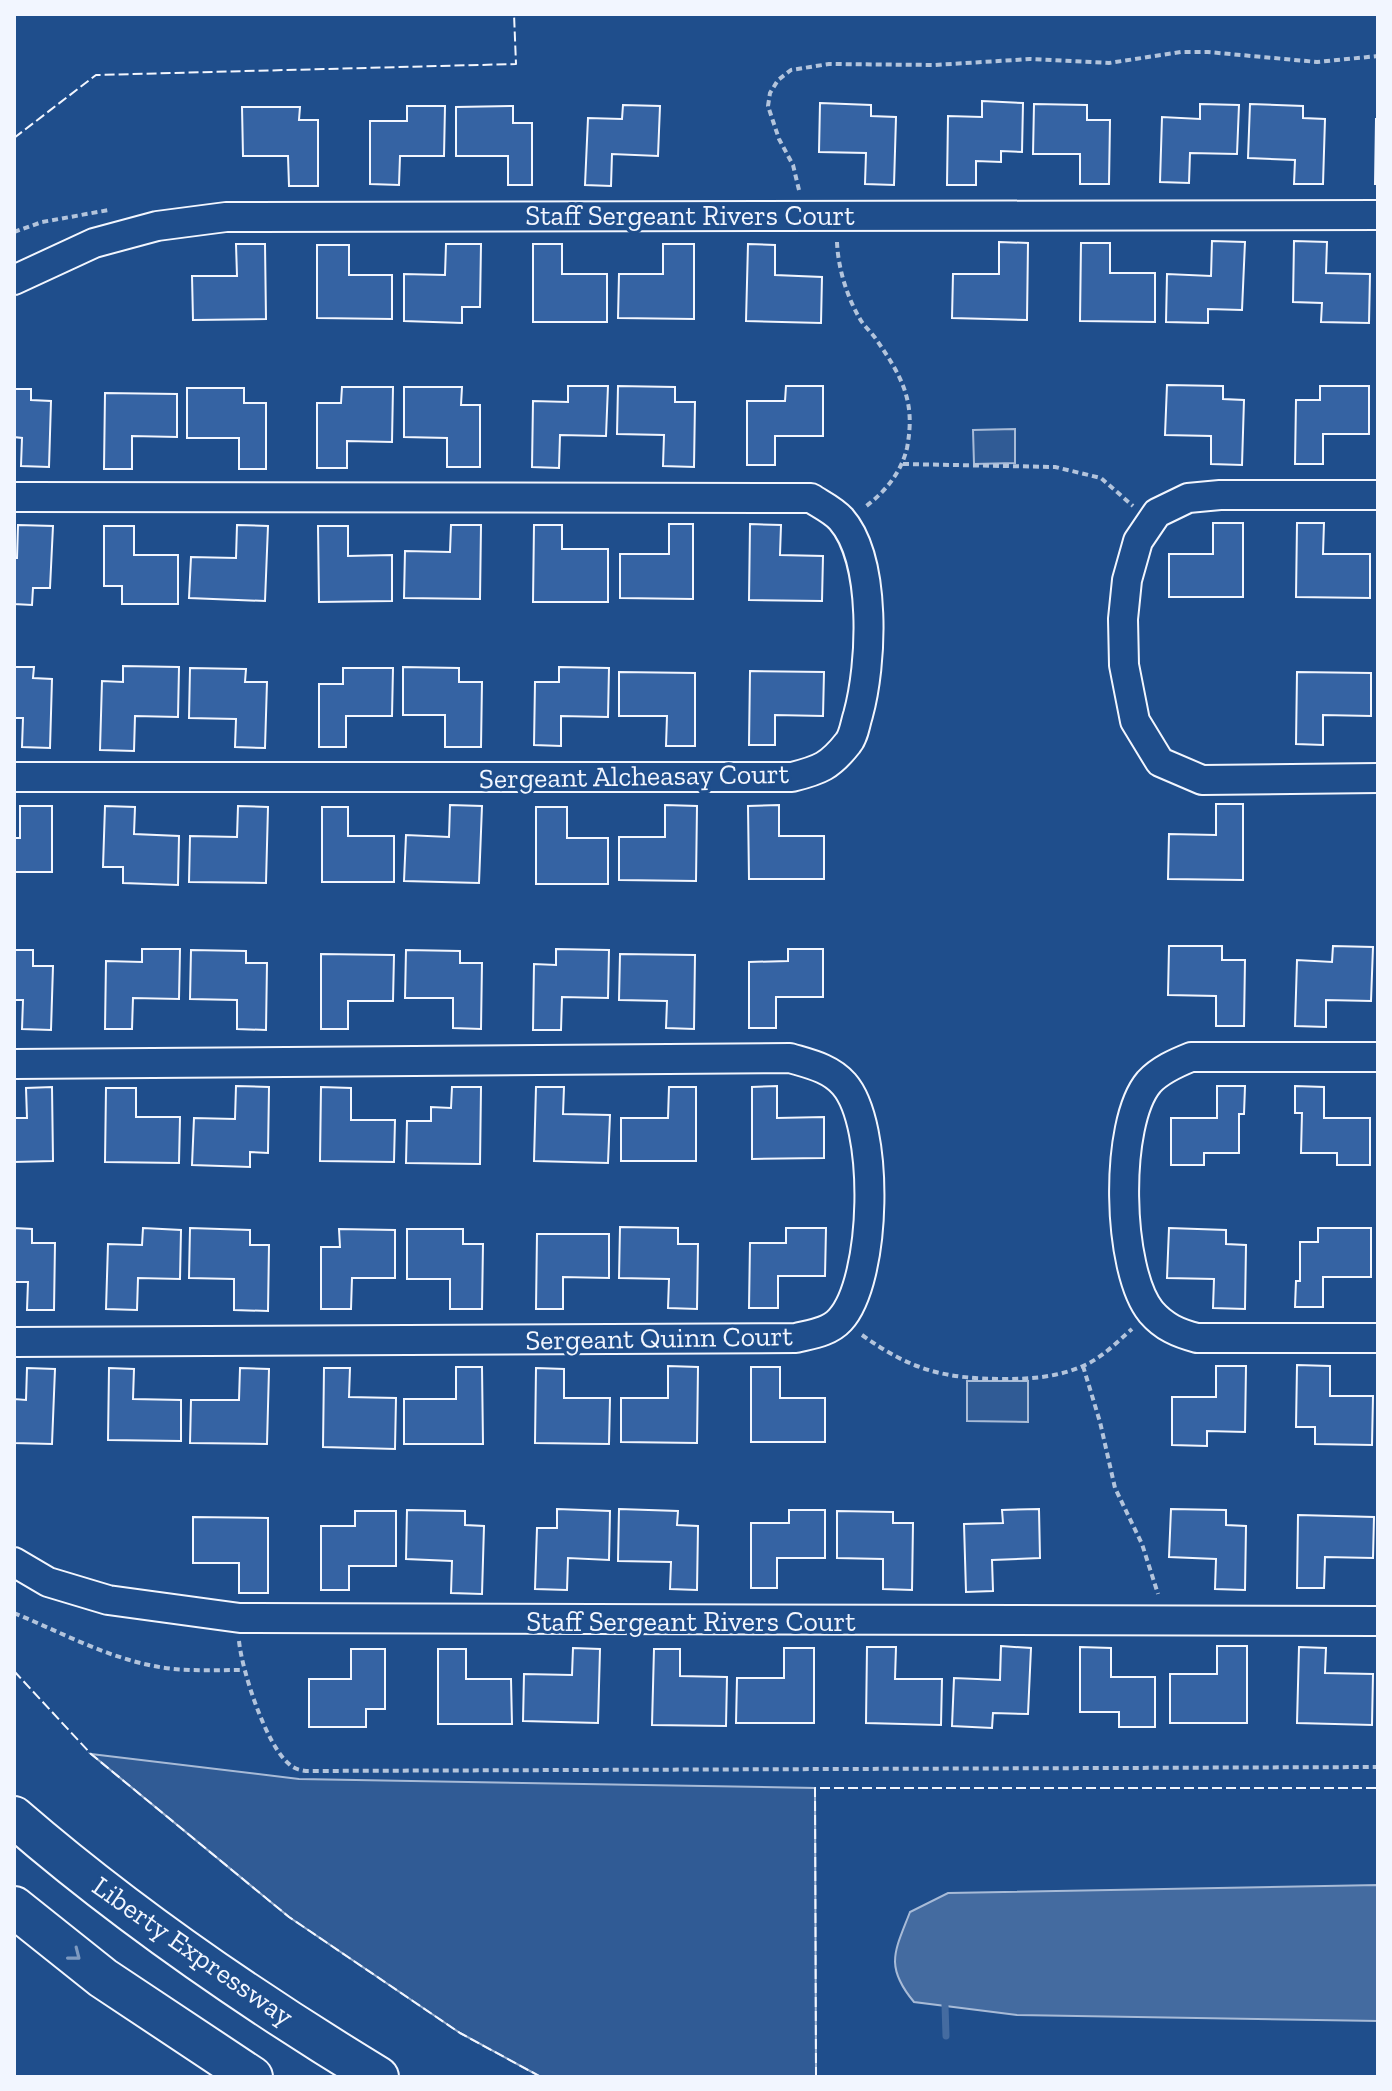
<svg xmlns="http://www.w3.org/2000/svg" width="1392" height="2091" viewBox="0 0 1392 2091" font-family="'Zilla Slab',serif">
<rect width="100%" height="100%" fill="#1f4e8c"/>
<!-- built -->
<g fill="#305b95" stroke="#a8bbd7" stroke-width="2">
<path d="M1015,429V463L974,464L973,430Z"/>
<path d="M967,1381H1028V1422L967,1421Z"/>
<path d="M91,1754L299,1779L815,1788L816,2077H541L460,2033L289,1917Z"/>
</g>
<!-- water -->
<path fill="#446ba0" stroke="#a8bbd7" stroke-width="2" d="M1378,1885V2021L1017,2015L914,2002C884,1966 895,1951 910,1912L948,1893Z"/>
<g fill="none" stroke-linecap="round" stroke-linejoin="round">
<!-- stream -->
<path stroke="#446ba0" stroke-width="7" d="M945,2005L946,2036"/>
</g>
<!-- building -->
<g fill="#3563a3" stroke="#f2f6ff" stroke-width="2">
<path d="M982,101L1023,103L1022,152L1001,151V162L976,161V185H947L948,116L982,117Z"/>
<path d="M820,103L871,105V116L896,117L894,185L865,184L866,153L819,152Z"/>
<path d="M1034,104L1087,105V120H1110L1109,184H1080V154H1033Z"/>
<path d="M1200,104L1239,105L1237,154L1190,153L1189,183L1160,182L1162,117L1200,119Z"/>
<path d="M1250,104L1303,106V118L1325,119L1323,184H1294L1295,160L1248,158Z"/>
<path d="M623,105L660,106L658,156L612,154L611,186L585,185L588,118L622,119Z"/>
<path d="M407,106H445L444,156H400L399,185L370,184V121H407Z"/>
<path d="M513,106V123H532V185H508V156H456V107Z"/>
<path d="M242,107H300L299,120H318V186H289L288,156H243Z"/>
<path d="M1376,119H1378V184H1375Z"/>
<path d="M1212,241L1245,242L1242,310L1208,309V323L1166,322L1167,274L1211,276Z"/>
<path d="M1294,241L1327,242L1326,273L1370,274L1369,323L1321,322L1322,303L1293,302Z"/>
<path d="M999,242L1028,243L1027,320L952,318L953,274H999Z"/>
<path d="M1081,243H1110V273H1155V322L1080,321Z"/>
<path d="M236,244H265L266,319L193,320L192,276H237Z"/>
<path d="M446,244H481L480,307H462V323L404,321V274L445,275Z"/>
<path d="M533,244H562V274H607V322H533Z"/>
<path d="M663,244H694V319L618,318L619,274H663Z"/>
<path d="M748,244L775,245V275L822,277L821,323L746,321Z"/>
<path d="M317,245H349V275H392V319L317,318Z"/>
<path d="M1167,385L1223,386V399L1244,400L1242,465L1211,464V436L1165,435Z"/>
<path d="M568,386H608L606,436L560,435L559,468L532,467L533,401L568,402Z"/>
<path d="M618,386L675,387V402H695L694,467L663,466L664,435L617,434Z"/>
<path d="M786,386H823V436H775V465H747V401H785Z"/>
<path d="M1320,386H1369V434H1323V464H1295L1296,400H1320Z"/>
<path d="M342,387H393L392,442L347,441V468H317V403H341Z"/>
<path d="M404,387H462L461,405H480V467H447V438L404,437Z"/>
<path d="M187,388H244V403H266V469H239V438H187Z"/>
<path d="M14,389H31V400L51,401L49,467L21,466L22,438L14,437Z"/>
<path d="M105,393L177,394V437L132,436V469H104Z"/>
<path d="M1213,523H1243V597H1169V554H1213Z"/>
<path d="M1297,523H1324L1323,554H1370V598L1296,597Z"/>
<path d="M669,524H693V599L620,598V554H669Z"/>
<path d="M750,524L781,525L780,555L823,556L822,601L749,600Z"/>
<path d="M18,525L53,526L50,588H33L32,605L14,604V558H17Z"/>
<path d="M237,525L268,526L265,601L189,598L191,557L236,558Z"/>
<path d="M451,525H481L480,599L404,598L405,551L450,552Z"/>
<path d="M534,525H562V549H608V602H533Z"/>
<path d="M104,526H134V555H178V604H122V586H104Z"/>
<path d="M318,526H348V556L392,555V601L319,602Z"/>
<path d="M123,666L179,667L178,717L135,716L134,751L100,750L102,681L123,682Z"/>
<path d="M14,667H34L33,678L52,679L50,748L22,747L23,718H14Z"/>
<path d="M403,667L459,668V682H482L481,747H445V715H403Z"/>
<path d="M559,667L609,668L608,717L561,716V746L534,745L535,682H559Z"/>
<path d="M190,668L246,669L245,682H267L265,748L235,747L236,719L189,718Z"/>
<path d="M343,668H393L392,716H346V747H319V684H343Z"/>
<path d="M750,671L824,672L823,716L775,715V745H749Z"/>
<path d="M619,672L695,673V746H666L667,716H619Z"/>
<path d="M1297,672L1371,673V716L1323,715V745L1296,744Z"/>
<path d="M1216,804H1243V880L1168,879L1169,834L1216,835Z"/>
<path d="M450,805L482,806L479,883L404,881L406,835L449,837Z"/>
<path d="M665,805L697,806L696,881L619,880V837H665Z"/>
<path d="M779,805V836H824V879H749L748,806Z"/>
<path d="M20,806H52V872H15L14,886V838H20Z"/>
<path d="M105,806L135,807L134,834L179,836L178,885L123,883V867H103Z"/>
<path d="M238,806L268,807L266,883L189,882L190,836L237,837Z"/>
<path d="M322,807H348V836H394V882H322Z"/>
<path d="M536,807H567V838H608V884H536Z"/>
<path d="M1169,946H1222V960H1245L1244,1026H1216V996L1168,995Z"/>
<path d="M1333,946L1373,947L1371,1001L1326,1000V1027L1295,1026L1297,960L1332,962Z"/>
<path d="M142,949H180L179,999L133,998L132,1029H105L106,961L142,962Z"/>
<path d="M556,949L609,950L608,998L562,997L561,1030H533L534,964L556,965Z"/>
<path d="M788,949H823V997H776V1028H749V962L788,961Z"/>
<path d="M14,950H33V966H53L51,1030L22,1029L23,1000H14Z"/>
<path d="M191,950L246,951V963H267L266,1030L237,1029V1000L190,999Z"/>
<path d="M406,950L460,951V963H482L481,1029L453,1028V998H405Z"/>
<path d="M321,954L394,955L393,1001H348V1029H321Z"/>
<path d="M620,954L695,955L694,1029L666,1028L667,1001L619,1000Z"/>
<path d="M236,1086L269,1087L268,1153L250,1152V1167L192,1165L194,1118L235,1119Z"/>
<path d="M777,1086V1118L824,1117V1158L752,1159V1087Z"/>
<path d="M1217,1086H1245L1244,1114H1239V1153H1204V1165H1171V1118H1217Z"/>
<path d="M1295,1086L1324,1087V1118H1370V1165H1337V1153H1301L1302,1113H1295Z"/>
<path d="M52,1087L53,1161L14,1162V1118H27L26,1088Z"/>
<path d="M321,1087L351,1088V1120H395L394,1162L320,1161Z"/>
<path d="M452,1087H481L480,1164L406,1163L407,1121H431V1107L451,1108Z"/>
<path d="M536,1087H564L563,1114L610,1115L608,1163L534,1161Z"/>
<path d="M669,1087H696V1161H621V1118H668Z"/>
<path d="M106,1088H136V1117H180L179,1163L105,1162Z"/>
<path d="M620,1227L678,1228V1244H698L697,1309L668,1308L669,1279L619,1278Z"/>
<path d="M14,1228L32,1229V1243H55L54,1310H27L28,1282H14Z"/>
<path d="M143,1228L181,1230L180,1279L138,1278L137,1310L106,1309L108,1244L142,1245Z"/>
<path d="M190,1228L250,1230V1245H269L268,1311L234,1310V1279L189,1278Z"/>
<path d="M786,1228H826L825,1276H778V1308H749L750,1243H786Z"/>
<path d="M1169,1228L1226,1230V1244L1246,1245L1245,1309L1213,1308L1214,1279L1167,1278Z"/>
<path d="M1318,1228H1371V1277H1323V1307H1295L1296,1281H1300V1242H1318Z"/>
<path d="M339,1229L395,1230V1278H352L351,1309H321V1247H340Z"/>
<path d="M407,1229H463V1244H483L482,1309H450V1279H407Z"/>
<path d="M537,1234H609V1278L563,1277V1309H536Z"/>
<path d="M1297,1365L1330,1366V1396H1373L1372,1445L1315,1444V1427H1296Z"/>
<path d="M668,1366L698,1367L697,1443L621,1442V1398H668Z"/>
<path d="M1216,1366H1246L1245,1432L1207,1431V1446L1172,1445V1397H1216Z"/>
<path d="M456,1367H482L483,1444H404V1399H456Z"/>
<path d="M751,1367H780V1398H825V1442H751Z"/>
<path d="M27,1368L55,1369L52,1444L14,1443V1399L26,1400Z"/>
<path d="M109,1368L134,1369L133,1399L181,1400V1441L108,1440Z"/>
<path d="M240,1368L269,1369L267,1444L190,1443L191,1400H239Z"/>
<path d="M324,1368H350L349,1397L396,1398L395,1449L323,1447Z"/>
<path d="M536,1368L564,1369V1398H610L609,1444L535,1443Z"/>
<path d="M557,1509L610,1511L609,1560L568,1558L567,1590L535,1589L537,1528H557Z"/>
<path d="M619,1509L678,1511L677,1525L698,1526L697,1590L670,1589L671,1562L618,1561Z"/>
<path d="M1039,1509L1040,1558L992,1560L993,1591L966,1592L964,1524L1003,1523L1002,1510Z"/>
<path d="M1171,1509L1226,1510V1525L1246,1526L1245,1590L1215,1589L1216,1559L1169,1557Z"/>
<path d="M407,1510L465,1511V1525L484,1526L482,1594L451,1593L452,1561L406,1559Z"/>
<path d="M789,1510H825V1558H777V1588H751V1523H789Z"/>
<path d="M355,1511H396V1566H349V1590H321V1526H355Z"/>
<path d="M837,1511L893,1512V1523H913L912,1590L883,1589V1559L837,1558Z"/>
<path d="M1298,1515L1374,1517L1373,1558L1325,1557L1324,1588H1297Z"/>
<path d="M193,1517L268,1518V1593H239V1563H193Z"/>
<path d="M1001,1646L1031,1648L1028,1714L993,1713L992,1728L952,1726L954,1678L1000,1680Z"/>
<path d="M1217,1646H1247V1723H1170V1674H1217Z"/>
<path d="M867,1647H896L895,1679H942L941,1725L866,1723Z"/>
<path d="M1080,1647L1111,1648V1677H1155V1727H1119V1712H1080Z"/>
<path d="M1299,1647L1326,1648L1325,1673L1373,1674L1372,1725L1297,1723Z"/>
<path d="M573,1648L600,1649L598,1723L523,1721L524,1674L572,1675Z"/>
<path d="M784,1648H814V1723H736L737,1678H784Z"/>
<path d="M351,1649H385V1709H366V1727H309V1679H351Z"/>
<path d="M438,1649H466V1679H511L512,1724H438Z"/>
<path d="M654,1649H680V1676L727,1677L726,1726L652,1725Z"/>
</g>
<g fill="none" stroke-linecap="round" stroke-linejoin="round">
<defs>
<g id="minor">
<path d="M14,280L94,243L157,226L226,217L1378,215"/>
<path d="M1378,495H1220L1188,498L1157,513L1138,541L1127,580L1123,619L1124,665L1135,721L1160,762L1202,780L1378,778"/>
<path d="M14,497L811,498C820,504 833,510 841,519C877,560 872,665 858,715C855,724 854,736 848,743C830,766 820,770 792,777H14"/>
<path d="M1378,1057H1191C1176,1063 1160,1070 1149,1082C1114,1123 1117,1270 1151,1312C1164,1327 1178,1333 1197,1338H1378"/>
<path d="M14,1064L790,1058C810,1064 830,1068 844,1084C880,1125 877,1280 840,1320C829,1332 812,1334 796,1338L14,1342"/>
<path d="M14,1562L48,1582L108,1600L240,1618L1378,1621"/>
</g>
<g id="highway">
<path d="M14,1817C127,1915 251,2000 378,2077"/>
<path d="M14,1907L103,1978L252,2077"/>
</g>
</defs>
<!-- minor casing -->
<use href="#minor" stroke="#f2f6ff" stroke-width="32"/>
<!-- highway casing -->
<use href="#highway" stroke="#f2f6ff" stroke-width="44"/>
<!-- path -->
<g stroke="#b3c4dc" stroke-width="4" stroke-dasharray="6 4" stroke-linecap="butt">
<path d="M799,190L793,165L779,139L768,106L770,93L778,80L791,70L829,64L935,65L1030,59L1109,63L1181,52H1208L1317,62L1378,56"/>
<path d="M14,232L42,222L109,210"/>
<path d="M837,242C838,268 847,297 860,319C864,326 871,332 876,339C902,377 916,401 907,448C901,473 885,492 865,507"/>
<path d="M903,464L1055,467L1101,478L1133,506"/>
<path d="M862,1335C911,1370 944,1379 1005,1379C1031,1379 1058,1377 1083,1366C1102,1358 1117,1342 1132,1329"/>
<path d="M1083,1366L1100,1422L1115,1488L1142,1544L1158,1594"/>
<path d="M14,1613C58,1631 102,1655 149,1665C179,1672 212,1670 243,1670"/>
<path d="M239,1641C242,1671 266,1745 289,1764C294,1769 300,1770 306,1771L1378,1767"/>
</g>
<!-- minor -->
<use href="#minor" stroke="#1f4e8c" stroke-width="28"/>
<!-- highway -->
<use href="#highway" stroke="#1f4e8c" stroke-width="40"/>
<!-- fence -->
<g stroke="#f2f6ff" stroke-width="2" stroke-dasharray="10 4" stroke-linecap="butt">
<path d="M14,138L96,75L516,64L514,14"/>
<path d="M14,1671L91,1754L289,1917L460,2033L541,2077"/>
<path d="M816,2077L815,1788H1378"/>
</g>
</g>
<!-- one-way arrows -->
<defs><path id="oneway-chevron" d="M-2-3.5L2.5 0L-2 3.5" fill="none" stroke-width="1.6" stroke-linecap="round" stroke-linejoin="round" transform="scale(2)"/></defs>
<use stroke="#7e9ac0" href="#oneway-chevron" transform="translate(75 1955) rotate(38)"/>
<g text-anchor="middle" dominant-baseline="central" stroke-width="6" stroke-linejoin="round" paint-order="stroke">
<!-- street labels -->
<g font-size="28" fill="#f2f6ff" stroke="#1f4e8c">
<text x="690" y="215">Staff Sergeant Rivers Court</text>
<text transform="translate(634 776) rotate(-1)">Sergeant Alcheasay Court</text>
<text transform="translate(659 1338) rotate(-1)">Sergeant Quinn Court</text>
<text x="691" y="1621">Staff Sergeant Rivers Court</text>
<text transform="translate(193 1951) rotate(35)">Liberty Expressway</text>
</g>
</g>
<!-- border -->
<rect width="1392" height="2091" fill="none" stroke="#f2f6ff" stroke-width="32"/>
</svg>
